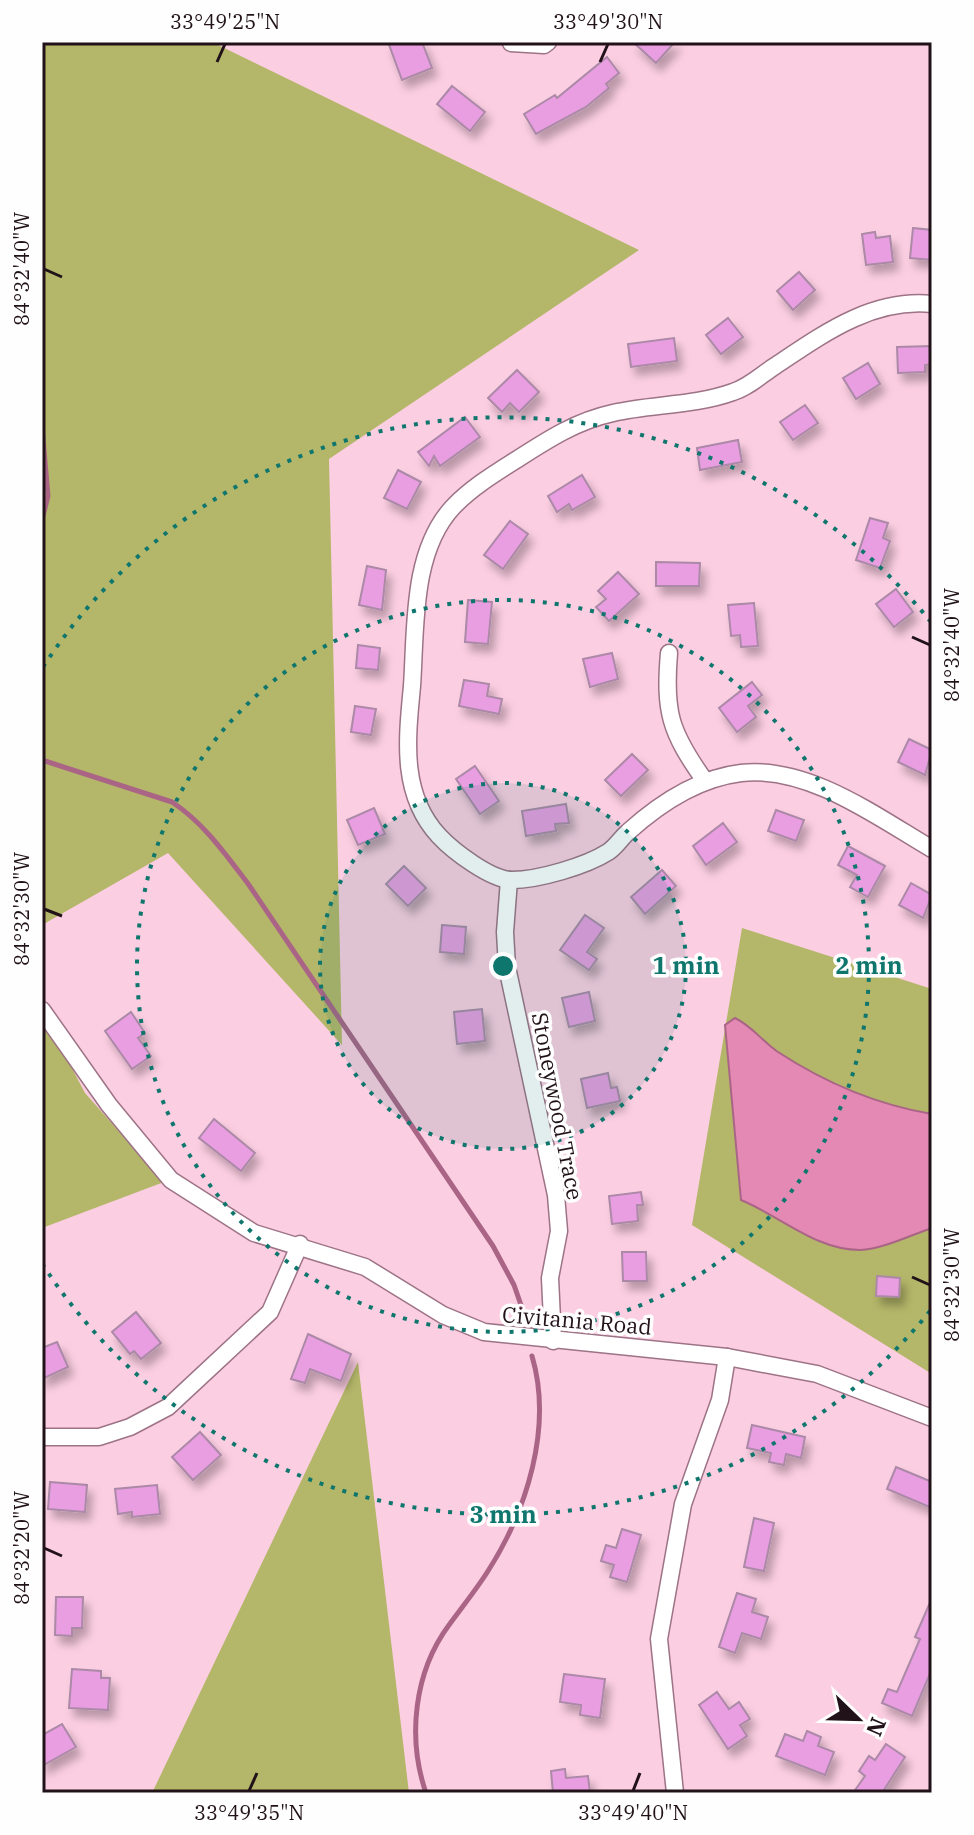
<svg xmlns="http://www.w3.org/2000/svg" width="974" height="1835" viewBox="0 0 974 1835" font-family="'IBM Plex Serif',serif">
<defs>
<filter id="shadow"><feDropShadow dx="5" dy="8" stdDeviation="4" flood-color="#0004"/></filter>
</defs>
<rect width="100%" height="100%" fill="#fccee2"/>
<!-- green -->
<g fill="#b4b769">
<path d="M42,42H212L639,250L329,459L342,1045L168,853L42,925Z"/>
<path d="M742,928L932,989V1374L692,1225Z"/>
<path d="M42,1011L85,1093L164,1182L42,1228Z"/>
<path d="M358,1362L409,1793H152Z"/>
</g>
<!-- water -->
<path fill="#e489b4" stroke="#aa6586" stroke-width="2" d="M735,1018C752,1026 763,1042 778,1052C824,1082 878,1105 932,1114V1228C911,1235 883,1249 860,1250C816,1250 782,1217 741,1200L725,1025Z"/>
<g fill="none" stroke-linecap="round" stroke-linejoin="round">
<!-- stream -->
<g stroke="#aa6586" stroke-width="5">
<path d="M42,427L48,496L42,520"/>
<path d="M42,760L172,802C204,823 226,855 249,885L493,1246L514,1285L529,1328"/>
<path d="M426,1793C407,1738 414,1672 449,1625C462,1607 476,1590 488,1571C527,1510 553,1427 532,1356"/>
</g>
</g>
<!-- building -->
<g fill="#e89ee0" stroke="#ab89a7" stroke-width="2" filter="url(#shadow)">
<path d="M388,42H422L432,68L402,80Z"/>
<path d="M633,42H675L656,63Z"/>
<path d="M607,57L619,73L606,84L609,88L586,107L536,134L524,114L555,95L557,98Z"/>
<path d="M452,86L485,112L470,131L437,104Z"/>
<path d="M913,228L932,230V260L910,258Z"/>
<path d="M875,232L876,238L890,236L893,262L866,265L862,234Z"/>
<path d="M799,272L815,290L793,310L777,291Z"/>
<path d="M728,318L743,337L721,354L706,335Z"/>
<path d="M674,338L677,361L631,367L628,344Z"/>
<path d="M932,346V364L925,365V372L898,373L897,347Z"/>
<path d="M868,363L880,384L856,399L843,378Z"/>
<path d="M517,370L539,392L519,412L510,403L502,412L488,398Z"/>
<path d="M805,405L818,423L793,440L780,422Z"/>
<path d="M465,417L480,437L440,466L434,456L429,466L418,452Z"/>
<path d="M738,440L742,462L700,470L697,448Z"/>
<path d="M398,470L421,482L407,509L384,498Z"/>
<path d="M582,475L595,497L572,510L569,504L557,512L548,496Z"/>
<path d="M870,518L888,523L883,538L890,541L880,568L856,560Z"/>
<path d="M510,521L528,534L503,569L484,555Z"/>
<path d="M656,562L700,563L699,586H656Z"/>
<path d="M367,566L386,570L382,610L359,605Z"/>
<path d="M618,572L639,594L609,621L596,607L606,599L598,591Z"/>
<path d="M896,589L913,612L894,627L876,604Z"/>
<path d="M468,600L492,602L488,644L465,642Z"/>
<path d="M754,603L758,646L741,647L740,635L731,636L728,605Z"/>
<path d="M358,645L380,648L378,670L356,668Z"/>
<path d="M612,653L618,679L590,687L583,659Z"/>
<path d="M464,680L489,684L487,696L502,699L499,714L459,706Z"/>
<path d="M752,682L762,695L748,706L756,717L737,732L719,708Z"/>
<path d="M355,706L376,709L371,735L351,732Z"/>
<path d="M909,739L932,750L925,775L898,762Z"/>
<path d="M632,754L648,770L621,796L605,780Z"/>
<path d="M475,766L499,801L480,814L456,779Z"/>
<path d="M566,804L569,823L555,824L556,831L526,836L522,811Z"/>
<path d="M374,808L385,834L358,845L347,820Z"/>
<path d="M776,810L804,820L796,841L768,831Z"/>
<path d="M723,823L737,842L706,865L693,846Z"/>
<path d="M848,846L885,866L868,897L850,887L857,875L838,865Z"/>
<path d="M404,866L426,888L408,906L386,884Z"/>
<path d="M662,870L676,886L645,914L631,897Z"/>
<path d="M911,883L932,895L923,918L899,905Z"/>
<path d="M585,915L604,928L587,952L597,959L589,970L560,950Z"/>
<path d="M442,925L466,927L464,954L440,952Z"/>
<path d="M589,992L595,1021L569,1027L562,998Z"/>
<path d="M482,1009L485,1041L457,1044L454,1012Z"/>
<path d="M131,1012L145,1033L138,1038L151,1056L132,1069L105,1031Z"/>
<path d="M608,1073L611,1088L617,1087L620,1101L587,1108L581,1079Z"/>
<path d="M214,1119L255,1153L241,1171L199,1138Z"/>
<path d="M641,1192L643,1205H637L638,1221L612,1224L609,1196Z"/>
<path d="M622,1252H646L647,1281H623Z"/>
<path d="M877,1276L900,1278L899,1297L876,1296Z"/>
<path d="M136,1312L161,1343L141,1359L134,1351L130,1354L112,1332Z"/>
<path d="M308,1334L351,1354L341,1381L310,1369L305,1383L291,1379Z"/>
<path d="M57,1342L68,1367L42,1379V1348Z"/>
<path d="M752,1425L805,1437L801,1458L786,1454L784,1465L769,1462L771,1453L747,1448Z"/>
<path d="M200,1432L221,1455L193,1480L172,1457Z"/>
<path d="M896,1467L932,1482V1508L887,1489Z"/>
<path d="M50,1482L87,1485L85,1512L48,1509Z"/>
<path d="M157,1485L160,1514L132,1517V1512L118,1514L115,1489Z"/>
<path d="M754,1518L774,1523L764,1571L744,1567Z"/>
<path d="M622,1529L641,1535L627,1582L610,1577L614,1565L601,1561L606,1545L616,1548Z"/>
<path d="M737,1593L756,1599L752,1612L768,1617L761,1639L742,1633L735,1653L719,1647Z"/>
<path d="M56,1597H83L82,1628H72V1636L55,1635Z"/>
<path d="M932,1598V1669L912,1716L882,1703L888,1689L897,1692L920,1639L915,1637Z"/>
<path d="M72,1669L101,1671V1678H110L108,1710L69,1708Z"/>
<path d="M564,1674L605,1679L600,1718L580,1715L581,1705L560,1702Z"/>
<path d="M717,1692L729,1709L739,1702L750,1719L740,1725L747,1736L728,1749L699,1705Z"/>
<path d="M62,1724L76,1747L42,1766V1735Z"/>
<path d="M807,1731L821,1737L818,1746L834,1752L825,1775L776,1756L785,1734L803,1741Z"/>
<path d="M886,1744L905,1757L882,1793H853L865,1776L859,1771L869,1756L875,1760Z"/>
<path d="M565,1769L566,1778L588,1776L590,1793H553L551,1771Z"/>
</g>
<g fill="none" stroke-linecap="round" stroke-linejoin="round">
<defs>
<g id="minor">
<path d="M511,43L544,45L548,42"/>
<path d="M932,304C872,298 823,334 775,366C761,375 749,387 733,392C694,406 652,404 613,413C576,421 547,440 516,460C494,474 471,488 453,507C411,552 416,629 412,686C407,739 400,794 439,836C453,851 491,880 512,880C538,880 586,866 608,852C616,847 621,838 628,832C659,804 699,778 741,773C808,765 877,817 932,849"/>
<path d="M669,653C664,712 670,732 705,781"/>
<path d="M509,880L505,932L507,967L556,1195L559,1231L550,1278L553,1341"/>
<path d="M42,1010L109,1105L171,1180L254,1233L365,1267L443,1315L484,1332L727,1357L817,1374L932,1418"/>
<path d="M42,1437H99L130,1427L168,1407L270,1312L300,1244"/>
<path d="M675,1793L659,1639L683,1504L720,1400L727,1357"/>
</g>
</defs>
<!-- minor casing -->
<use href="#minor" stroke="#9d7386" stroke-width="19"/>
<!-- minor -->
<use href="#minor" stroke="#fff" stroke-width="16"/>
</g>
<!-- ticks -->
<path fill="none" stroke="#211219" stroke-width="3" d="M217,62L225,44M600,62L608,44M44,269L62,277M912,637L930,645M44,909L62,916M912,1277L930,1285M44,1548L62,1556M249,1791L257,1773M633,1791L640,1773"/>
<!-- distance rings -->
<circle cx="503" cy="966" r="183" fill="#0f766e" fill-opacity=".12"/>
<g fill="none" stroke="#0f766e" stroke-width="4" stroke-dasharray="4 8">
<circle cx="503" cy="966" r="183"/>
<circle cx="503" cy="966" r="366"/>
<path d="M930 1311A549 549 0 0 1 43 1265M43 667A549 549 0 0 1 930 621"/>
</g>
<g text-anchor="middle" dominant-baseline="central" stroke-width="7" stroke-linejoin="round" paint-order="stroke">
<!-- street labels -->
<g font-size="22" fill="#211219" stroke="#fefefe">
<text transform="translate(558 1106) rotate(79)">Stoneywood Trace</text>
<text transform="translate(577 1320) rotate(5)">Civitania Road</text>
</g>
</g>
<circle cx="503" cy="966" r="12" fill="#0f766e" stroke="#fefefe" stroke-width="4"/>
<g font-size="24" text-anchor="middle" font-weight="bold" fill="#0f766e" stroke="#fefefe" stroke-width="7" stroke-linejoin="round" paint-order="stroke">
<text x="686" y="974">1 min</text>
<text x="869" y="974">2 min</text>
<text x="503" y="1523">3 min</text>
</g>
<!-- border -->
<rect width="974" height="1835" fill="none" stroke="#fefefe" stroke-width="88"/>
<!-- north arrow -->
<g transform="translate(858 1719) rotate(113)" stroke="#fefefe" stroke-width="6" paint-order="stroke">
<path d="M0-6L14 30L0 20L-14 30Z" fill="#211219"/>
<text y="-12" font-size="22" font-weight="bold" text-anchor="middle" fill="#211219">N</text>
</g>
<rect x="44" y="44" width="886" height="1747" fill="none" stroke="#211219" stroke-width="3"/>
<g font-size="20" text-anchor="middle" fill="#211219">
<text x="225" y="29">33°49'25"N</text>
<text x="608" y="29">33°49'30"N</text>
<text transform="translate(22 269) rotate(-90)" y="7">84°32'40"W</text>
<text transform="translate(952 645) rotate(-90)" y="7">84°32'40"W</text>
<text transform="translate(22 909) rotate(-90)" y="7">84°32'30"W</text>
<text transform="translate(952 1285) rotate(-90)" y="7">84°32'30"W</text>
<text transform="translate(22 1548) rotate(-90)" y="7">84°32'20"W</text>
<text x="249" y="1820">33°49'35"N</text>
<text x="633" y="1820">33°49'40"N</text>
</g>
</svg>
